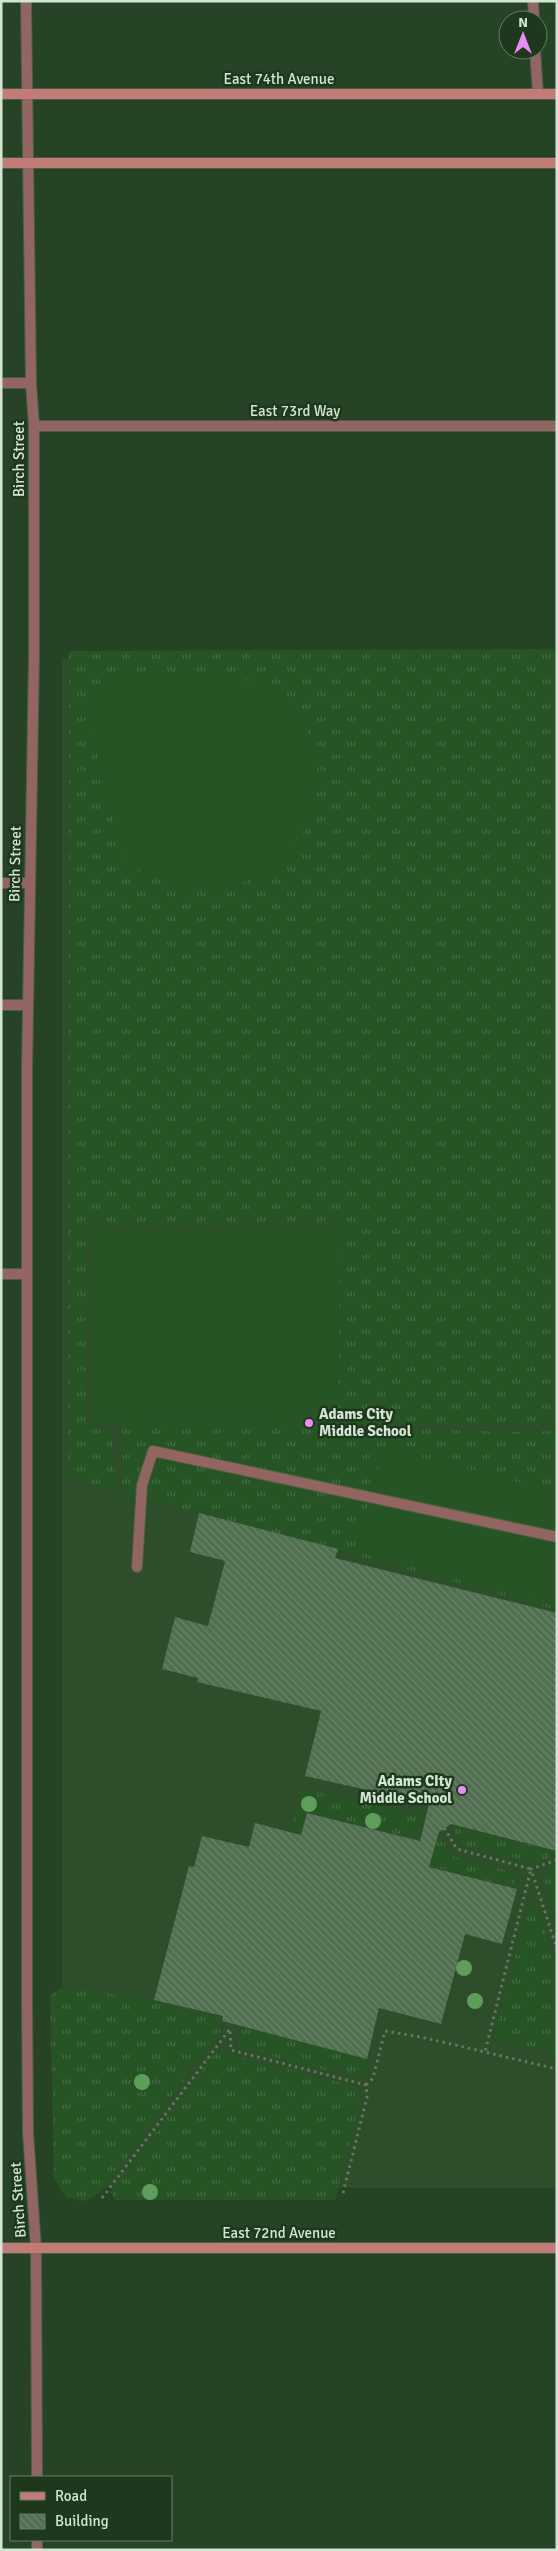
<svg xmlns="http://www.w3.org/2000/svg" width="558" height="2551" viewBox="0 0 558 2551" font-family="Signika,sans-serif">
<defs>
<pattern id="grass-tufts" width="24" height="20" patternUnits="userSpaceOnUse" patternTransform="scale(1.25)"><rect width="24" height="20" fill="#265425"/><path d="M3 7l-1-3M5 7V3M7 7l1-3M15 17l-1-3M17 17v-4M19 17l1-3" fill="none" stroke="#456c44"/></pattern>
<pattern id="building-back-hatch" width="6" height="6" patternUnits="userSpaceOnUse" patternTransform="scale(1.25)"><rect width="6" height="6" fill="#516e50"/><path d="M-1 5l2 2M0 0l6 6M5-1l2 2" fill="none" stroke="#698368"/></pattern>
</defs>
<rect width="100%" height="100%" fill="#274326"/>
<!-- built -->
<rect fill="#2d4d2b" x="62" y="658" width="495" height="1530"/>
<!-- grass -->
<g fill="url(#grass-tufts)">
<path d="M557,649V1426L338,1424L340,1226L88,1224L87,1428L111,1427L116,1490L68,1478L69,651Z"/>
<path d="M122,1423L342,1426L507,1432L557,1431V1610L122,1492Z"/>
<path d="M301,1788L424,1816L418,1840L307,1812L300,1833L291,1831Z"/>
<path d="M451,1826L550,1850L549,1858L537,1863L462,1845Z"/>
<path d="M439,1833L452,1856L516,1873L515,1888L430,1866Z"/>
<path d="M554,1865H557V1923L540,1871Z"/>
<path d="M534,1907L539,1911L557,1967V2055L498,2040L496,2028L528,1908Z"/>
<path d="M61,1988L144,1998L220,2017L221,2030L101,2192L85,2201L67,2198L54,2178L50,1996Z"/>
<path d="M243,2027L370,2060L365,2079L345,2075L347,2067L338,2065L336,2073L245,2049L239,2042L240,2031Z"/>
<path d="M217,2051L347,2084L358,2091L360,2101L335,2200H115L111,2192Z"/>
</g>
<!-- pitch -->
<g fill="#265425">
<path d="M116,671L252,681L288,699L308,732L317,775L312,807L302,837L276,868L245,882L204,887L163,881L124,862L93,738L91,696Z"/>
<path d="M92,1229H338V1424L91,1423Z"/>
<path d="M384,1447L557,1492V1603L356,1551Z"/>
</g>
<!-- building -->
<path fill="url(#building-back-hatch)" d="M199,1513L338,1549L335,1558L557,1613V1851L451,1824L439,1832L429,1867L517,1889L502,1944L465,1934L441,2024L379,2008L367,2059L222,2021L223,2016L154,2000L189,1866L194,1867L202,1836L249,1847L255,1823L301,1835L307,1813L420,1841L429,1804L305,1776L321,1711L197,1682L198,1678L162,1669L175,1617L208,1626L225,1561L190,1552Z"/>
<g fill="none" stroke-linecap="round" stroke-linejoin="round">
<defs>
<g id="lane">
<path d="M533,1L534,20"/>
<path d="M535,50L538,94"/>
<path d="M1,383H31"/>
<path d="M1,883H30"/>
<path d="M1,1005H28"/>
<path d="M1,1274H27"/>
<path d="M137,1567L142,1485L153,1451L557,1537"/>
</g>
<g id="street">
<path d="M26,1L31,383L34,426V658L27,1069V2003L28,2132L36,2248L37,2477"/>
<path d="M34,426H557"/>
<path d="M37,2540V2550"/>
</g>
<g id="secondary">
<path d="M1,94H557"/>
<path d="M1,163H557"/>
<path d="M1,2248H557"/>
</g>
</defs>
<!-- lane casing -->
<use href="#lane" stroke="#466045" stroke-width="12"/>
<!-- street casing -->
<use href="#street" stroke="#466045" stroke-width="12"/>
<!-- secondary casing -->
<use href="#secondary" stroke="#466045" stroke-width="12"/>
<!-- path -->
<g stroke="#617960" stroke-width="3" stroke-dasharray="2.5 4" stroke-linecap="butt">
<path d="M444,1828L457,1849L531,1869L485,2052"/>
<path d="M557,1860L531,1869L557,1949"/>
<path d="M366,2085L373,2078L385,2031L421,2037L557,2069"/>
<path d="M102,2198L230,2029L231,2050L366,2085L367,2097L342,2197"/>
</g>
<!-- lane -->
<use href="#lane" stroke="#926562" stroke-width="10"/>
<!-- street -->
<use href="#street" stroke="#926562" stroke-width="10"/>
<!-- secondary -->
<use href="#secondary" stroke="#c17c78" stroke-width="10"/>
</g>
<!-- trees -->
<g fill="#5e9e5b">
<circle cx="309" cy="1804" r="8"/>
<circle cx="373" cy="1821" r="8"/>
<circle cx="464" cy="1968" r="8"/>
<circle cx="475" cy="2001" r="8"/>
<circle cx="142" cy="2082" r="8"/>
<circle cx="150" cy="2192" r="8"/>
</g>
<!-- markers -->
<g fill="#ed8cf9" stroke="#1d381c" stroke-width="2">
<circle cx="309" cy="1423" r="5"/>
<circle cx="462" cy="1790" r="5"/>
</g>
<g text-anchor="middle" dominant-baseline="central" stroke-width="5" stroke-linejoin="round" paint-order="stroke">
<!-- street labels -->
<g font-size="15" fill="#d4e5d3" stroke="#1d381c">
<text x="279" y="79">East 74th Avenue</text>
<text x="295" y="411">East 73rd Way</text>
<text transform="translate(19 459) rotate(-90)">Birch Street</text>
<text transform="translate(15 864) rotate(-89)">Birch Street</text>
<text transform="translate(18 2200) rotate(-94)">Birch Street</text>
<text x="279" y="2233">East 72nd Avenue</text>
</g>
<!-- poi labels -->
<g font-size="15" font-weight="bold" fill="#d4e5d3" stroke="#1d381c" text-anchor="start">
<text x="319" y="1414">Adams City<tspan x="319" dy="17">Middle School</tspan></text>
<text x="452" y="1781" text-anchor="end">Adams CIty<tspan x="452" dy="17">Middle School</tspan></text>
</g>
</g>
<!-- border -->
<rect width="558" height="2551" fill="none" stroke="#d4e5d3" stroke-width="5"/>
<!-- legend -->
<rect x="10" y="2476" width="162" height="65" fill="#1d381c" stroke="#667d65"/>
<rect x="20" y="2492" width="25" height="8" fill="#c17c78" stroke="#667d65"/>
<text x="55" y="2501" font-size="15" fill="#d4e5d3">Road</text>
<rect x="20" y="2514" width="25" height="15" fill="url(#building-back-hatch)" stroke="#667d65"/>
<text x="55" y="2526" font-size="15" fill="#d4e5d3">Building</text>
<!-- north arrow -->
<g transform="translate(523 35)"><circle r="24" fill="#1d381c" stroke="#667d65"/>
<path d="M0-4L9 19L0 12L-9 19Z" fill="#ed8cf9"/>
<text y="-8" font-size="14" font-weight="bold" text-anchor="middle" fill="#d4e5d3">N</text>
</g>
</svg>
